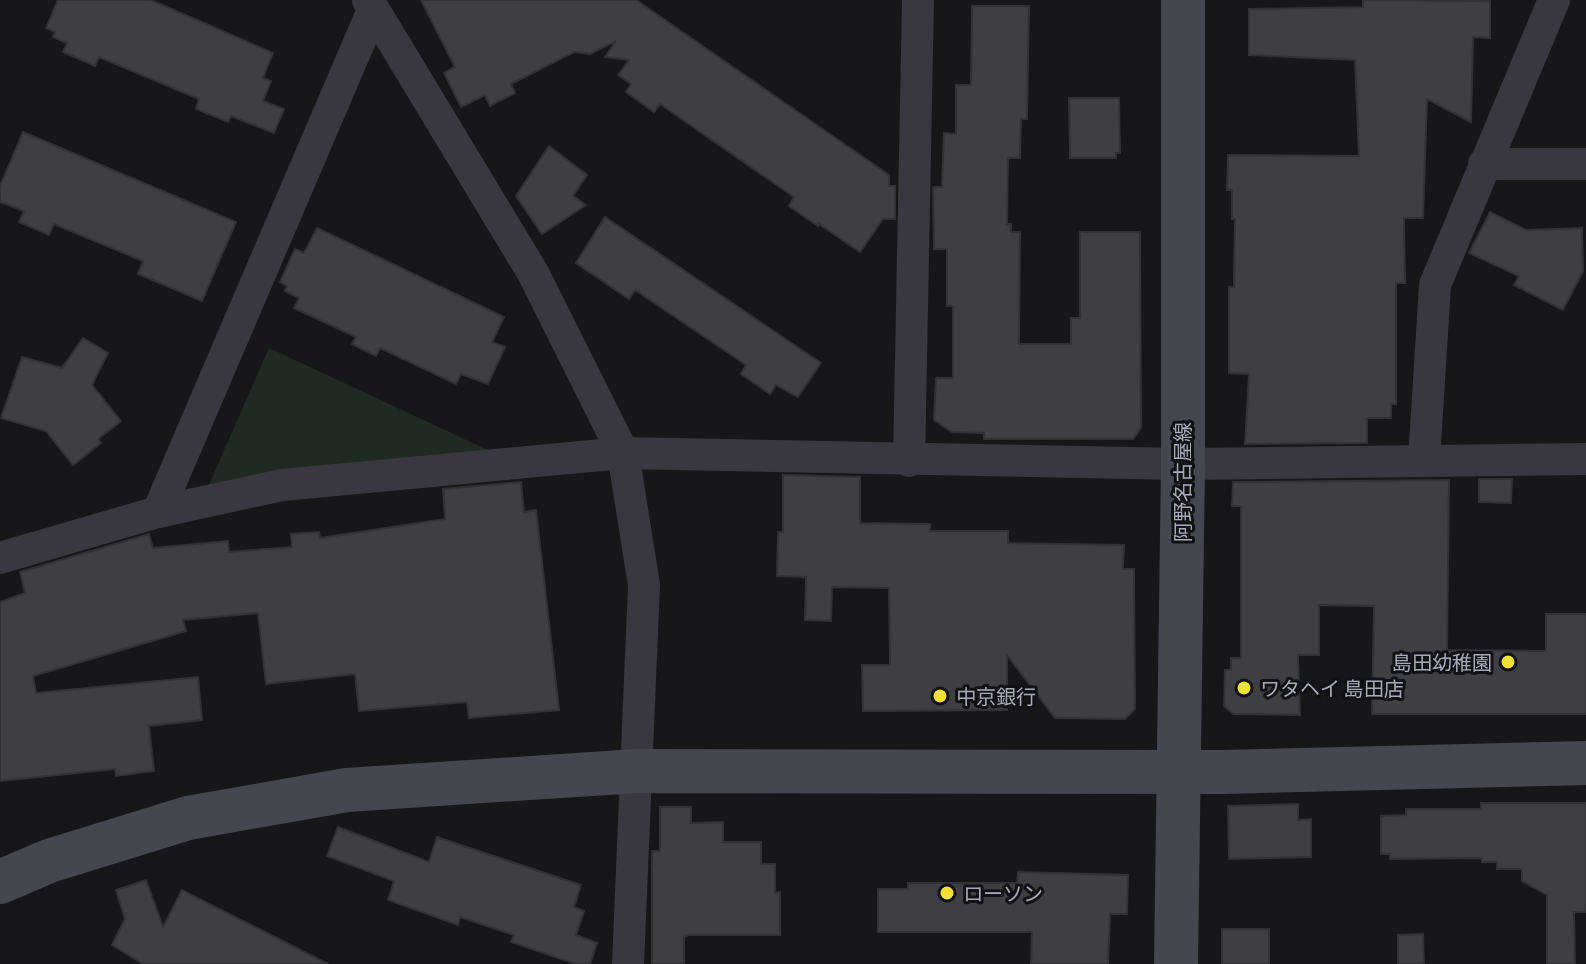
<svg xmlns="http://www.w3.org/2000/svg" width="1586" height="964" viewBox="0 0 1586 964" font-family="Commissioner,'Noto Sans JP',sans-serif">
<rect width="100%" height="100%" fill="#171719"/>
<!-- green -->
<path fill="#212923" d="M269,348L490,451L208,487Z"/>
<!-- building -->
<g fill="#3e3e43" stroke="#323135" stroke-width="2">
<path d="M58,0H151L273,53L263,78L271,81L263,101L284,109L274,133L231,116L228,122L196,109L199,99L99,57L95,66L63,52L67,43L53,37L55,32L46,28Z"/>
<path d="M421,0H636L889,175V186H895V219H883L860,252L819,224L818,226L789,206L794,197L660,104L654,112L626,92L631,84L618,75L629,60L605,57L616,41L590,54L574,52L511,84L515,93L490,106L485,95L461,107L444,73L455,67Z"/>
<path d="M1363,0L1490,1V38L1473,37L1471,122L1427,99L1423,218H1404L1405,283H1396V404H1391V418H1367V443L1245,444L1249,374L1229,373V287H1234L1235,219H1232V190H1227L1228,155L1359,156L1355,60L1249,55V9L1363,7Z"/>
<path d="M972,6H1029L1027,119H1021L1020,158H1008L1007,224H1011V232H1020L1019,344H1071V318H1080V232H1140L1141,428L1133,439H984V433L952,432L934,420L936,378H953V306H947V249H934L933,187H942L944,133L956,134V85H971Z"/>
<path d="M1069,98H1119L1120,153H1116V158H1070Z"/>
<path d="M23,132L236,222L202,301L138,274L143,261L54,224L49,235L19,222L24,211L0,202V186Z"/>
<path d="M549,146L587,175L573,196L586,205L542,234L516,196Z"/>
<path d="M1490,212L1526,230L1582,228L1583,271L1563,310L1514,285L1519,276L1469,253Z"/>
<path d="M605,217L821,363L798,397L776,385L770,394L741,374L746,365L635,290L629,299L576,263Z"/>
<path d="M317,228L504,317L492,342L505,347L488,384L461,374L456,384L380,348L376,356L352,344L356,337L294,308L299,298L285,291L287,286L280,282L295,249L304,253Z"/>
<path d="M83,338L108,353L92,385L121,421L98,439L101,443L73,465L46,431L1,418L22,357L62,368Z"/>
<path d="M783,475L860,477V523L930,524V531H1008V543L1124,545L1123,569H1134L1135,709L1125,719L1055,718L1007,655V710L863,711L862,665H890L889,588L832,587L831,621L805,620L806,577L777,576L778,532H783Z"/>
<path d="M1479,479H1512L1511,503L1479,502Z"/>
<path d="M1449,480L1447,650L1546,651V614H1586V714H1372L1374,606L1319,605V655H1298L1300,715L1233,714L1224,706L1225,670H1231V658H1241V506H1232L1233,482Z"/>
<path d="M521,482L524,512L536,510L559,710L469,718L467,702L359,711L355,674L266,684L258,613L183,620L186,631L33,676L36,693L198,677L202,720L149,726L154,771L116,776L115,769L0,781V602L25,593L20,572L149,534L153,548L228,541L229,552L292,547L291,534L319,532L320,538L445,519L443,489Z"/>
<path d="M1481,803H1586V912H1574L1575,964H1547V895L1522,881V869H1497V862H1482V858L1390,859V854H1381V816L1406,815V809H1481Z"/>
<path d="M1298,804V820L1311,819V857L1229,859L1228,806Z"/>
<path d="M660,807H691V823L723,822V842H761V864H775V893L780,892V935H689L684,937V964H652V851H660Z"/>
<path d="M338,827L429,862L437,837L581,885L574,907L584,911L576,935L597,943L590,964H576L511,942L514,935L460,917L458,925L388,900L394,881L327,856Z"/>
<path d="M1018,872L1128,875L1127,914H1110L1108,964H1031L1032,932H878V889H908V883H1017Z"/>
<path d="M146,880L163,927L182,890L328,964H143L112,945L125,919L116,890Z"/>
<rect x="1222" y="929" width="47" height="35"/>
<path d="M1423,934L1424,964H1398V935Z"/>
</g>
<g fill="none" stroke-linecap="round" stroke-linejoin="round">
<!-- street -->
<g stroke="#38383e" stroke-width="32">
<path d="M368,0L533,273L623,453L644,585L628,964"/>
<path d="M1484,164H1586"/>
<path d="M1424,460L1435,285L1554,0"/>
<path d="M909,461L918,0"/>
<path d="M158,512L373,10"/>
<path d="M0,558L158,512L282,485L623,453L1183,464L1586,459"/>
</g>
<!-- secondary -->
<g stroke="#46464e" stroke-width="44">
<path d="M0,882L49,861L188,818L347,790L637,771L1222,772L1586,763"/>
<path d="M1176,964L1183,464V0"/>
</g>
</g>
<!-- markers -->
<g fill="#f2e235" stroke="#121214" stroke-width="3">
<circle cx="1508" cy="662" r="8"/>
<circle cx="1244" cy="688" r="8"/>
<circle cx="940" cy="696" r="8"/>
<circle cx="947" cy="893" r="8"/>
</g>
<g text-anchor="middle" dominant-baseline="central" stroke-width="6" stroke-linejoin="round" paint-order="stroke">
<!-- street labels -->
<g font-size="20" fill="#a9aab9" stroke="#121214">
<text transform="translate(1182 482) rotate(-90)">阿野名古屋線</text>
</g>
<!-- poi labels -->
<g font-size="20" fill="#a9aab9" stroke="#121214" text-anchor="start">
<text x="1492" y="662" text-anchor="end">島田幼稚園</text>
<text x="1260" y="688">ワタヘイ 島田店</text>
<text x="956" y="696">中京銀行</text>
<text x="963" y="893">ローソン</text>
</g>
</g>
</svg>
